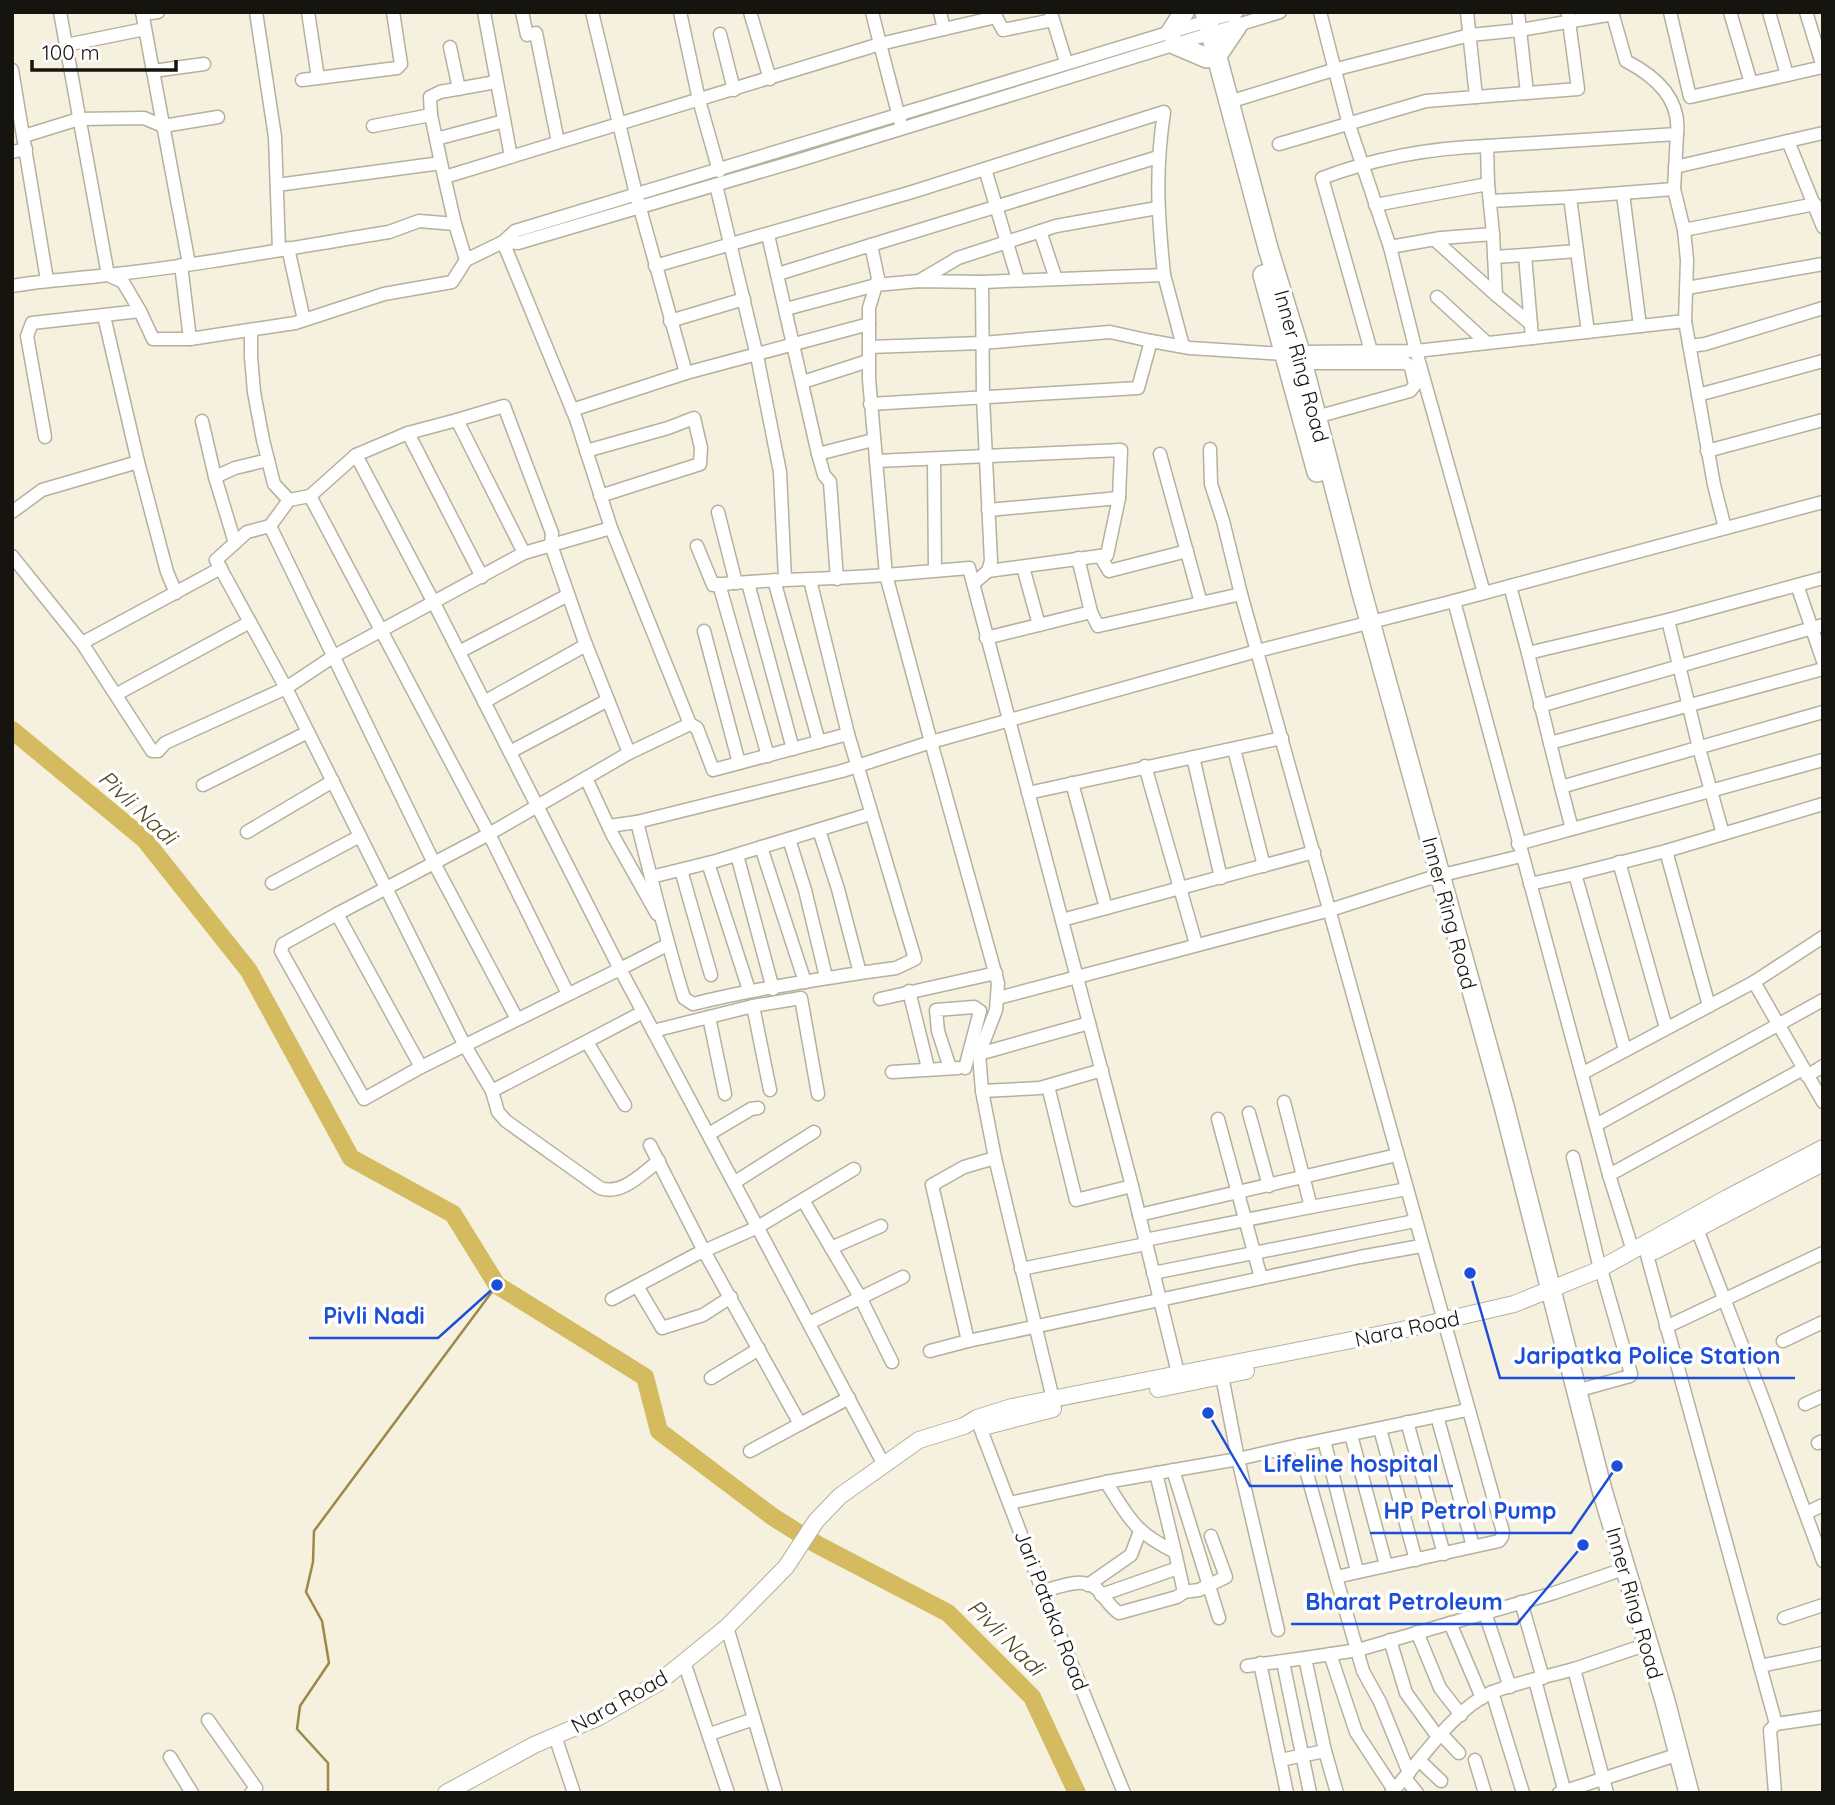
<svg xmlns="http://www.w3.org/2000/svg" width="1835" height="1805" viewBox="0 0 1835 1805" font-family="Quicksand,sans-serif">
<rect width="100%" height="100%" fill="#f6f0df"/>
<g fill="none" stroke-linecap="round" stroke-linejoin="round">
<!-- stream -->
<path stroke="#9c8947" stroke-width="2.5" d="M328,1793V1763L297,1729L300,1706L329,1663L322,1621L306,1592L313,1562L314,1531L497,1285"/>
<!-- river -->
<path stroke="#d5bb60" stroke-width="18" d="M12,730L144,839L249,971L351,1158L453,1214L497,1285L645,1377L659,1431L773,1517L818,1545L948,1613L1032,1697L1077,1793"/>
<defs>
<g id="minor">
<path d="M60,12L108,275"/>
<path d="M142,12L189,264"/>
<path d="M256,12L275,137L279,250"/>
<path d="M308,12L318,78"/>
<path d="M484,12L511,157"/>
<path d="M522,12L527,35L536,33L558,142"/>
<path d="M592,12L636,194L686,373"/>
<path d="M680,12L699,100L719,171"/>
<path d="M750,12L770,79"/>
<path d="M1320,12L1349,125L1390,247L1416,351L1484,593"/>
<path d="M1518,12L1527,93"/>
<path d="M1670,12L1690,97L1823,67"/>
<path d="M1730,12L1751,83"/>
<path d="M1769,12L1787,75"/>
<path d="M1806,12L1823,67"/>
<path d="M1051,13L1066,62"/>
<path d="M143,14L158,12"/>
<path d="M996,17L1003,30L1053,20"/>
<path d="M944,29L996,17L995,12"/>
<path d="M720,34L734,90"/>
<path d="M66,45L145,29"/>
<path d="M450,47L459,89"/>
<path d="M12,70L47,280"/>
<path d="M153,71L204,64"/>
<path d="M302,80L397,68L401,64L393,12"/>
<path d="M1476,97L1578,89L1568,14"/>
<path d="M1229,102L1333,70L1470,35L1520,30L1613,14"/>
<path d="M431,115L430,97L440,92L496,82"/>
<path d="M900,121L880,44L944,29L940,12"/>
<path d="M373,126L431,115L441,163"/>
<path d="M24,136L79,119L144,118L163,126L218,117"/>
<path d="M436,139L504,121"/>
<path d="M1788,141L1823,133"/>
<path d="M1279,144L1426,101L1476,97L1467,12"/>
<path d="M12,152L26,149"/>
<path d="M1675,167L1788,141L1823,227"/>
<path d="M985,169L1018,280"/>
<path d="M445,177L880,44L872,12"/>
<path d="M277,185L441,163L455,224"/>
<path d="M716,185L757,356L780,472L785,579"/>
<path d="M1623,194L1640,326"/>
<path d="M1491,201L1570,197"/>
<path d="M1375,205L1488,184"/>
<path d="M1684,230L1815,204"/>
<path d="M1040,231L1056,279"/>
<path d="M1493,234L1496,295L1531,324"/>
<path d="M768,235L818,454L824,475L830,482L837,579"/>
<path d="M1435,240L1496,295"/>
<path d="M503,242L576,419L611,528L524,553L334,656L286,688L216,560L247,532L270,526L434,863L517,1019"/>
<path d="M503,242L518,243L800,160L1280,12"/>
<path d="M1390,247L1441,238L1493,234L1488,184L1487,146L1677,134C1681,99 1655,76 1626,61L1612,12"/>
<path d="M288,248L304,320"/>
<path d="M1577,251L1570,197L1674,189"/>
<path d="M1494,257L1525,255"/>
<path d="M181,265L190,339"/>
<path d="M655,266L912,192L1164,112C1155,172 1158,215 1164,275"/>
<path d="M778,274L871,245"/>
<path d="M108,275L123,282L140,311L153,339H190L295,323L384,294L452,282L466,260L503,242L515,231L1237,12"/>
<path d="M919,281L958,258L1056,226L1157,208"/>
<path d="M982,282L1164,275L1183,346"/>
<path d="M12,286C44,280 76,279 108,275C202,265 296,247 389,232L419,221L455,224L466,260"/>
<path d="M1687,288L1823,264"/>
<path d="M1437,297L1487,343"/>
<path d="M786,309L876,285L878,278L871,245L1158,157"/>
<path d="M104,316L138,462L167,572L176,593"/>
<path d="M670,321L744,299"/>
<path d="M1685,321L1714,485L1725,528"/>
<path d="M251,330V357L254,392L263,440L274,484L289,500"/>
<path d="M1532,338L1525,255L1577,251L1588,332"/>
<path d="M1151,341L1190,348L1284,354"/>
<path d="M1690,346L1705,344L1823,308"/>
<path d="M869,347L982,343L1110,332L1151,341L1138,388L870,404"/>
<path d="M1371,351L1322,178C1375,158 1430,148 1487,146"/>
<path d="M1299,352L1416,351L1685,321L1687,260L1684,230L1674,189L1677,134"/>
<path d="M1303,363H1406L1411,367L1415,385L1410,391L1316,417"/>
<path d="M803,382L868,361"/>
<path d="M1698,395L1823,361"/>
<path d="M572,410L686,373L869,324"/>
<path d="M202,421L215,477L235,543"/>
<path d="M408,433L457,420L524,553"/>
<path d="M45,437L27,336L32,323L140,311"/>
<path d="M1210,449L1211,484L1223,521L1241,594L1503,1532L1502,1537L1499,1541L1336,1577L1299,1445L1467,1410"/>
<path d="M586,451L668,428L694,418L701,448L700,464L600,496"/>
<path d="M1707,451L1823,420"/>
<path d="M818,454L873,440"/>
<path d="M1160,454L1201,603"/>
<path d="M356,455L408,433L482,577"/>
<path d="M934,459L935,570"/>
<path d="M876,461L1121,450L1119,498L1107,555L988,571"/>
<path d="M215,477L235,468L268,460"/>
<path d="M310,496L356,455L434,603L620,969L421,1067L337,914L489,834L568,994"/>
<path d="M988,510L1119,498"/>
<path d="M12,512L42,490L138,462"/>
<path d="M718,512L736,583"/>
<path d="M270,526L289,500L310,496L489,834L629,753L583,637L551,545L552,533L504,406L457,420"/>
<path d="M611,528L690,724L629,753"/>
<path d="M697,546L713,585C771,578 829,580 886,575L869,379V308L876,285L919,281L982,282L983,398L991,561L988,571L974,583"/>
<path d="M12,556L82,643L152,751H158L165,743L286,688L464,1044L492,1091L643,1012L620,969L667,945"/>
<path d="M1100,556L1109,571L1187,551"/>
<path d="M1023,567L1039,625"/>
<path d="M1823,578L1668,620L1699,748L1723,834L1823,804"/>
<path d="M774,580L819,742"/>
<path d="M748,583L793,749"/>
<path d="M719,584L768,756"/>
<path d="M1797,585L1823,661"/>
<path d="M1510,586L1528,653"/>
<path d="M1091,612L1098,626L1241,594"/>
<path d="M1668,620L1528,653L1550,743L1823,669"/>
<path d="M704,631L739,763"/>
<path d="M986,638L1091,612L1078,558"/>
<path d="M82,643L221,568"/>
<path d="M459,652L568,595"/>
<path d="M117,694L250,622"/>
<path d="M484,702L586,645"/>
<path d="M1540,706L1823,625"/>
<path d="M690,724L697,728L713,770L848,734L810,580"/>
<path d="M848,734L915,959L896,968L860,973"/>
<path d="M1550,743L1561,787L1823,712"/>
<path d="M1234,749L1264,866"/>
<path d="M510,752L608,700"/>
<path d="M1193,757L1221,878"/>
<path d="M1145,766L1196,944"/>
<path d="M586,778L612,834L657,914"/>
<path d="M1072,783L1106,908"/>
<path d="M203,785L308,732"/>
<path d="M1561,787L1572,829L1823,760"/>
<path d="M1028,793L1282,738"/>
<path d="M609,826L637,822"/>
<path d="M819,830L838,889L860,973C804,982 748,990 693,1004L684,998C666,940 652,881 637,822L842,771L931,742L886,575L969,568L1132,1186L1180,1381"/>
<path d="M247,832L333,781"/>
<path d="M789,839L805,890L826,977"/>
<path d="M1518,844L1572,829"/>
<path d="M761,847L805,982"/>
<path d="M1666,851L1709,1006"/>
<path d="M737,855L773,989"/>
<path d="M1619,862L1666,1028"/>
<path d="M708,863L749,990"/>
<path d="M681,870L711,975"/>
<path d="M651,877L716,861L870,814"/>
<path d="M272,883L360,836"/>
<path d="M1530,884L1575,874"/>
<path d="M337,914L283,944L281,951L364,1099L421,1067"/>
<path d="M1062,920L1314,852"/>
<path d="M1754,982L1823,1102"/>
<path d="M909,991L928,1068"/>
<path d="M998,998L1330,910L1430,878L1521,856"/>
<path d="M880,999L996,973"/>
<path d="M753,1006L801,998L818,1094"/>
<path d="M643,1012L884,1465"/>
<path d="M709,1017L725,1094"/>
<path d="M653,1031L753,1006L770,1090"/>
<path d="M587,1042L625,1105"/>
<path d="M1625,1050L1575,874L1666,851L1723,834"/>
<path d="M979,1054L1089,1023"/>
<path d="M950,1068L938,1031L936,1010L974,1007L980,1011L965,1068"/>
<path d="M892,1072L958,1068"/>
<path d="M1583,1073L1754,982L1823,937"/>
<path d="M1807,1076L1823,1066"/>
<path d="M1048,1086L1076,1200L1132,1186"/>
<path d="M492,1091L498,1112L506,1121L600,1188C622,1196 642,1173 659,1161"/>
<path d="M982,1091L1040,1088L1102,1070"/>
<path d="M1284,1102L1311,1207L1407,1189"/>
<path d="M1249,1113L1269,1186"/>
<path d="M1218,1119L1261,1278"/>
<path d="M1596,1125L1823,1000"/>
<path d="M709,1134L751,1109L758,1108"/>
<path d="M650,1145L704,1251L800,1424L849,1398"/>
<path d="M1573,1157L1600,1269"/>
<path d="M995,1158L964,1167L932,1185L968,1341L1360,1257L1421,1246"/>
<path d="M1609,1175L1803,1069"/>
<path d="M735,1182L814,1132"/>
<path d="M803,1200L860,1297L892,1362"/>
<path d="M1139,1215L1397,1155"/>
<path d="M1697,1229L1766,1407L1823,1561"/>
<path d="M1145,1240L1311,1207"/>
<path d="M831,1248L881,1226"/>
<path d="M1633,1251L1609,1175L1454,601L1823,502"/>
<path d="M1647,1255L1776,1724L1823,1717"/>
<path d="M1021,1269L1146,1244"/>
<path d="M1153,1273L1415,1221"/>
<path d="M637,1286L662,1328L703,1315L731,1297"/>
<path d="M612,1299L695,1255L758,1227L854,1169"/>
<path d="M809,1323L903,1277"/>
<path d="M1666,1327L1823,1253"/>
<path d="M1783,1341L1823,1322"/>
<path d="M930,1351L968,1341"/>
<path d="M711,1378L759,1349"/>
<path d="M1576,1391L1630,1376L1631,1374L1603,1276"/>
<path d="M1053,1399L995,1158L982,1091L979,1054L996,1010L998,983L931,742L1257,651L1454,601"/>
<path d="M1805,1404L1823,1396"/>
<path d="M1437,1416L1473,1546"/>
<path d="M978,1422L1053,1618L1124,1793"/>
<path d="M1407,1422L1444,1554"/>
<path d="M1380,1429L1416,1560"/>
<path d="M1351,1435L1386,1565"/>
<path d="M1324,1440L1357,1571"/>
<path d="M1818,1443L1823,1441"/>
<path d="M750,1451L800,1424"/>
<path d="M1173,1470L1219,1618"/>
<path d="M1156,1473L1175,1552"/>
<path d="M1010,1503L1106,1482L1238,1459L1222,1376"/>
<path d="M1806,1513L1823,1505"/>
<path d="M1336,1577L1363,1671L1380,1702L1409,1773"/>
<path d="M1088,1585L1131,1555L1140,1531"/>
<path d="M1043,1591C1060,1587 1082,1576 1097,1589C1105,1597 1109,1606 1119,1613L1177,1597L1184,1592L1175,1552C1134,1532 1129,1518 1106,1482"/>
<path d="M1184,1592L1199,1590L1226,1577L1211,1536"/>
<path d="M1101,1595L1178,1568"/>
<path d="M1521,1602L1543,1678"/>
<path d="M1485,1613L1510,1687"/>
<path d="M1784,1618L1823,1605"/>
<path d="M1450,1623L1482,1698"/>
<path d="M727,1627L776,1793"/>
<path d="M1278,1630L1238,1459L1299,1445"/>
<path d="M1417,1632L1440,1688L1461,1715"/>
<path d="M1390,1640L1406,1693L1438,1737"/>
<path d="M1330,1654L1356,1732L1394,1790"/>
<path d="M684,1662L728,1793"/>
<path d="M1283,1662L1310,1793"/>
<path d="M1260,1663L1287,1793"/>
<path d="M1247,1666L1305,1658"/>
<path d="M1760,1666L1823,1653"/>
<path d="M1535,1680L1565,1793"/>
<path d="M1492,1692L1523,1793"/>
<path d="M208,1720L256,1788L251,1793"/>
<path d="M710,1734L754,1719"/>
<path d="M1441,1734L1459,1753"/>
<path d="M555,1736L574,1793"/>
<path d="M170,1757L192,1793"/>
<path d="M1280,1760L1325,1751"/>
<path d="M1419,1760L1441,1781"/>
<path d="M1475,1760L1485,1793"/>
<path d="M1405,1778L1417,1793"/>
<path d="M1337,1793L1325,1751L1305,1658L1358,1650L1554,1593L1618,1571"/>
<path d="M1391,1793C1420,1762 1452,1711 1490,1693C1516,1682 1547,1677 1574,1669"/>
<path d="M1559,1793L1670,1757"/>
<path d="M1607,1793L1574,1669L1639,1647"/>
<path d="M1775,1793L1770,1730L1776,1724"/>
</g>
<g id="major">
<path d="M1655,1251L1823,1163"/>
<path d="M1158,1389L1246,1371"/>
<path d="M983,1427L1053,1409"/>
<path d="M446,1793L534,1745L599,1717L658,1683L727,1627L786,1567L816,1521L840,1496L919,1440L964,1426L977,1418L1012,1407L1402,1330L1514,1304L1596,1271L1727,1198L1823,1148"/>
</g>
<g id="highway">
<path d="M1205,12L1268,248L1298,346L1362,593L1504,1106L1602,1490L1665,1701L1689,1793"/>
<path d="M1171,32L1184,12"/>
<path d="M1174,44L1207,58"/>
<path d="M1216,57L1237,26"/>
<path d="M1263,275L1317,472"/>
</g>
</defs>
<!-- minor casing -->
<use href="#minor" stroke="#b5b09f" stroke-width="15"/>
<!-- major casing -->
<use href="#major" stroke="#b5b09f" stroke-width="18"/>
<!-- highway casing -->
<use href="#highway" stroke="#b5b09f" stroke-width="22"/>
<!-- minor -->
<use href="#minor" stroke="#fff" stroke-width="12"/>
<!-- major -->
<use href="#major" stroke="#fff" stroke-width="16"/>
<!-- highway -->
<use href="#highway" stroke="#fff" stroke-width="19"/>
</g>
<g text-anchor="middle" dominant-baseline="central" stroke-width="7" stroke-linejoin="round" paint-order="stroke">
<!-- street labels -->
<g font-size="21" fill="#16140e" stroke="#fff">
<text transform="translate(1302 366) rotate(75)">Inner Ring Road</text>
<text transform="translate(1450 913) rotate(75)">Inner Ring Road</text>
<text transform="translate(1407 1328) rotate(-12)">Nara Road</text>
<text transform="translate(1635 1603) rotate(74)">Inner Ring Road</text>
<text transform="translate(1052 1610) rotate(69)">Jari Pataka Road</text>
<text transform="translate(619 1701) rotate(-29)">Nara Road</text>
</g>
<!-- water labels -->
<g font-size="23" font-style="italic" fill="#534821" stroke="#fff">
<text transform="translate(138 807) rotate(43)">Pivli Nadi</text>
<text transform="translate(1006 1637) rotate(45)">Pivli Nadi</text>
</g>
</g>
<!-- callouts -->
<path fill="none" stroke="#1d4ed8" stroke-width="2.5" d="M497 1285L438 1338H309M1470 1273L1500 1378H1795M1208 1413L1250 1486H1453M1617 1466L1571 1533H1370M1583 1545L1517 1624H1291"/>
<g fill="#1d4ed8" stroke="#fff" stroke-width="2.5">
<circle cx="497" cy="1285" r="7"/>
<circle cx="1470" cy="1273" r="7"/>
<circle cx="1208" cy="1413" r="7"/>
<circle cx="1617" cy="1466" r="7"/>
<circle cx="1583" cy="1545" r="7"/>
</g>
<g font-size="23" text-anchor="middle" font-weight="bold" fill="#1d4ed8" stroke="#fff" stroke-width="7" stroke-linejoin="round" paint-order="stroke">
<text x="374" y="1324">Pivli Nadi</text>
<text x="1647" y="1364">Jaripatka Police Station</text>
<text x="1351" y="1472">Lifeline hospital</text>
<text x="1470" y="1519">HP Petrol Pump</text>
<text x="1404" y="1610">Bharat Petroleum</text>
</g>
<!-- border -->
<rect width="1835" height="1805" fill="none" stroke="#16140e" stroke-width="28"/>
<!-- scale -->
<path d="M32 60v10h144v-10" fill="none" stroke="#16140e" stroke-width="3.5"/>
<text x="42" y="60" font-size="21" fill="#16140e" stroke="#ffffff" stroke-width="5" paint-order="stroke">100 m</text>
</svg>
